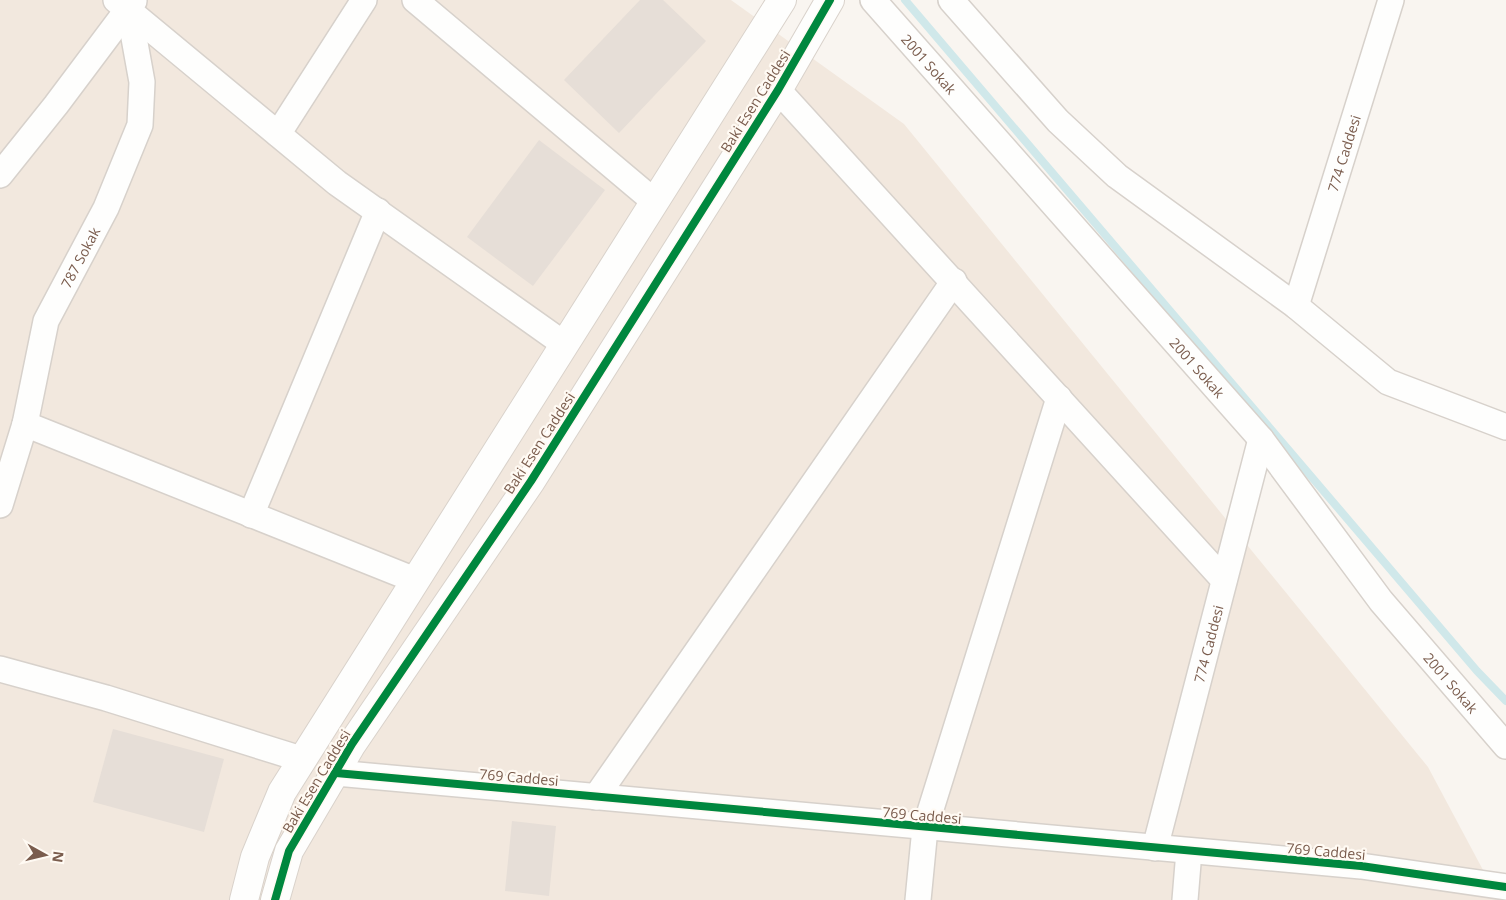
<svg xmlns="http://www.w3.org/2000/svg" width="1506" height="900" viewBox="0 0 1506 900" font-family="'Open Sans',sans-serif">
<rect width="100%" height="100%" fill="#f9f5f0"/>
<!-- residential -->
<path fill="#f2e8de" d="M0,0H731L904,124L1428,767L1499,900H0Z"/>
<g fill="none" stroke-linecap="round" stroke-linejoin="round">
<!-- stream -->
<path stroke="#d0e8ea" stroke-width="8" d="M905,0L1477,671L1506,701"/>
</g>
<!-- building -->
<g fill="#e6ded7">
<path d="M640,0H663L706,41L619,133L564,80Z"/>
<path d="M539,140L605,190L533,286L467,237Z"/>
<path d="M113,729L224,759L204,832L93,802Z"/>
<path d="M512,821L556,826L549,896L505,891Z"/>
</g>
<g fill="none" stroke-linecap="round" stroke-linejoin="round">
<defs>
<g id="street">
<path d="M116,0L337,183L564,344"/>
<path d="M415,0L655,202"/>
<path id="s1" d="M873,0L1261,439L1381,601L1506,746"/>
<path d="M951,0L1058,121L1117,176L1296,306L1388,382L1506,427"/>
<path d="M778,90L1224,580"/>
<path d="M278,134L364,0"/>
<path d="M0,175L56,105L134,1"/>
<path id="s2" d="M1296,306L1391,0"/>
<path d="M25,424L415,580"/>
<path id="s3" d="M0,505L25,424L46,321L106,208L140,125L142,82L129,10"/>
<path d="M251,515L378,211"/>
<path d="M0,669L106,698L301,759"/>
<path d="M336,773L1361,866L1506,887"/>
<path d="M596,797L954,281"/>
<path id="s4" d="M1155,848L1261,439"/>
<path d="M918,900L925,828L1059,398"/>
<path d="M1185,900L1189,851"/>
</g>
<g id="secondary">
<path d="M244,900L255,857L282,792L782,0"/>
<path d="M275,900L289,851L352,744L531,481L778,90L830,0"/>
</g>
</defs>
<!-- street casing -->
<use href="#street" stroke="#d7d1cb" stroke-width="28"/>
<!-- secondary casing -->
<use href="#secondary" stroke="#d9d2cb" stroke-width="30"/>
<!-- street -->
<use href="#street" stroke="#fefefd" stroke-width="25"/>
<!-- secondary -->
<use href="#secondary" stroke="#fefefd" stroke-width="28"/>
<defs>
<g id="cycleway">
<path d="M336,773L1361,866L1506,887"/>
<path d="M275,900L289,851L352,744L531,481L778,90L830,0"/>
</g>
</defs>
<!-- cycleway casing -->
<use href="#cycleway" stroke="#fffaf3" stroke-width="11"/>
<!-- cycleway -->
<use href="#cycleway" stroke="#00873e" stroke-width="8"/>
</g>
<g text-anchor="middle" dominant-baseline="central" stroke-width="4.5" stroke-linejoin="round" paint-order="stroke">
<!-- street labels -->
<g font-size="14" fill="#7a5c4d" stroke="#fffaf3">
<text stroke="none"><textPath href="#s1" startOffset="85">2001 Sokak</textPath></text>
<text transform="translate(755 101) rotate(-58)">Baki Esen Caddesi</text>
<text stroke="none"><textPath href="#s2" startOffset="160">774 Caddesi</textPath></text>
<text stroke="none"><textPath href="#s3" startOffset="262">787 Sokak</textPath></text>
<text stroke="none"><textPath href="#s1" startOffset="490">2001 Sokak</textPath></text>
<text transform="translate(539 443) rotate(-57)">Baki Esen Caddesi</text>
<text stroke="none"><textPath href="#s4" startOffset="211">774 Caddesi</textPath></text>
<text stroke="none"><textPath href="#s1" startOffset="895">2001 Sokak</textPath></text>
<text transform="translate(519 777) rotate(5)">769 Caddesi</text>
<text transform="translate(316 781) rotate(-59)">Baki Esen Caddesi</text>
<text transform="translate(922 815) rotate(5)">769 Caddesi</text>
<text transform="translate(1326 851) rotate(5)">769 Caddesi</text>
</g>
</g>
<!-- north arrow -->
<g transform="translate(45 855) rotate(98)" stroke="#fffaf3" stroke-width="4" paint-order="stroke">
<path d="M0-4L9 19L0 12L-9 19Z" fill="#7a5c4d"/>
<text y="-8" font-size="14" font-weight="bold" text-anchor="middle" fill="#7a5c4d">N</text>
</g>
</svg>
